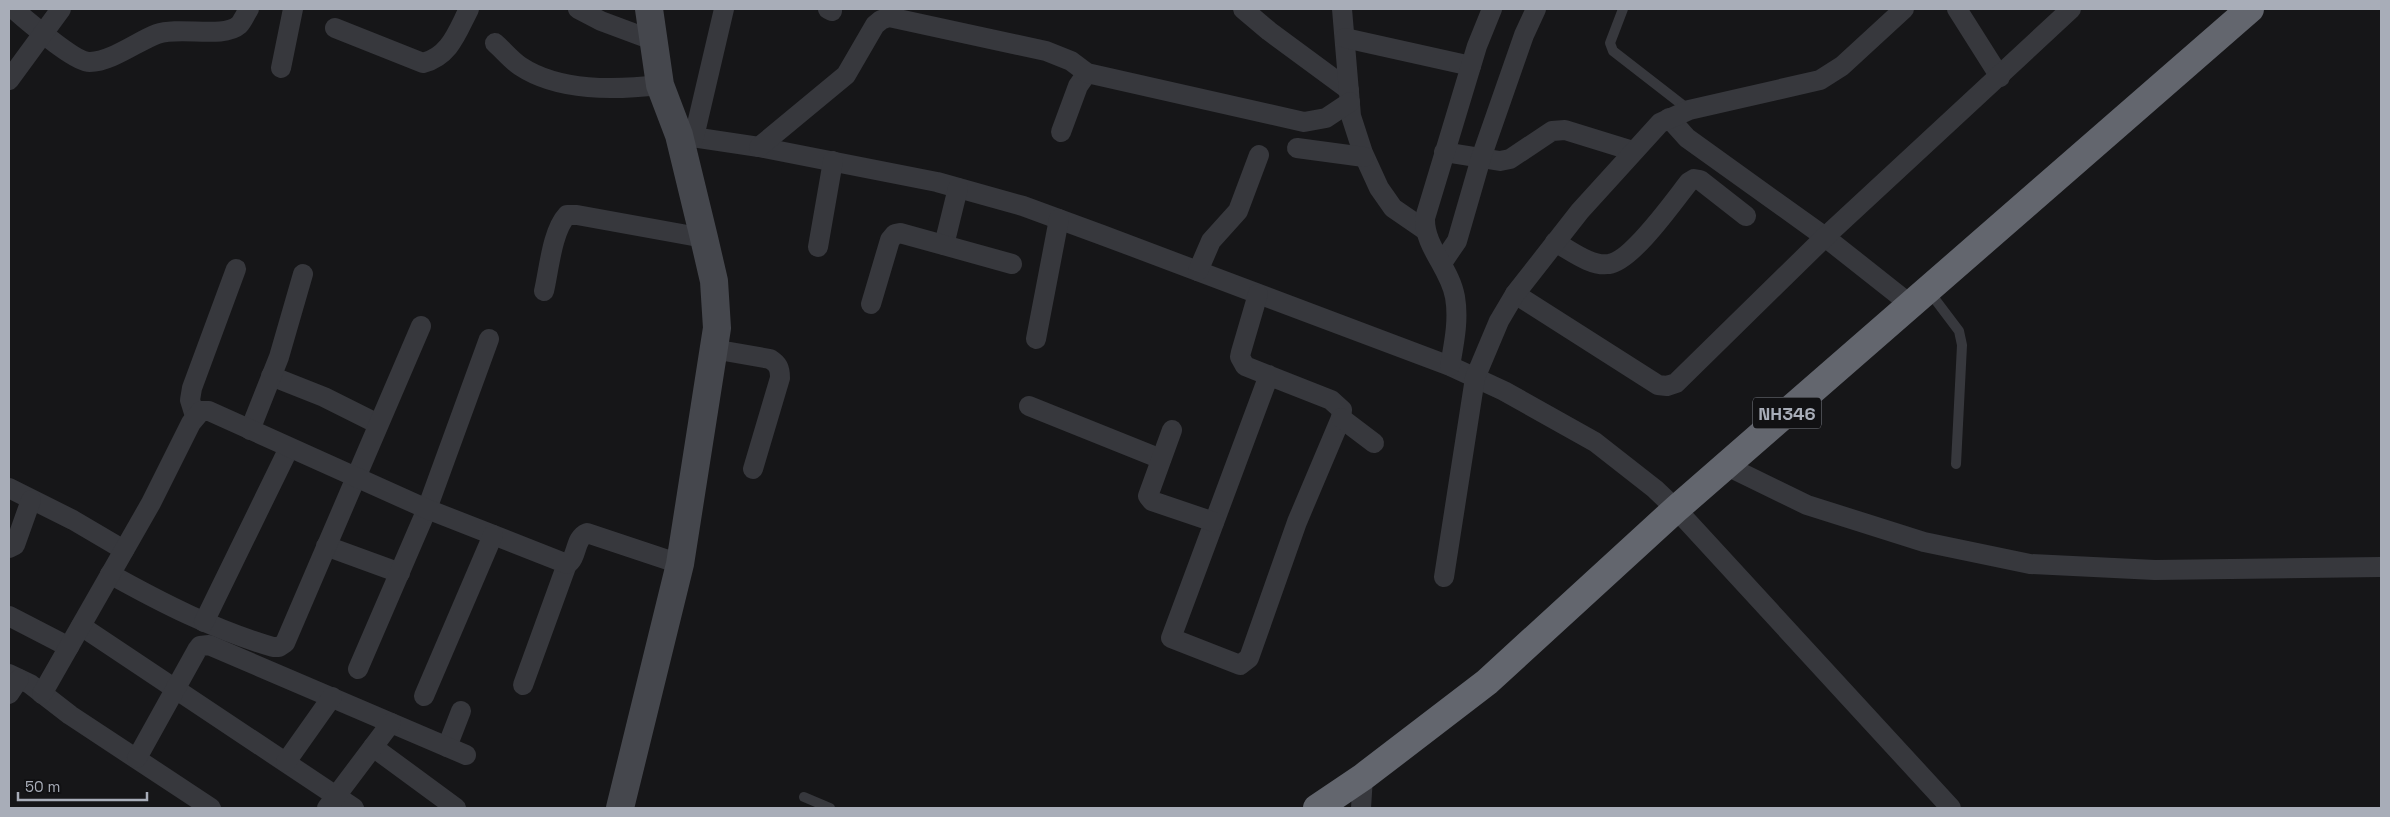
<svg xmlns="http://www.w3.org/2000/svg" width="2390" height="817" viewBox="0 0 2390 817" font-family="'Space Grotesk',sans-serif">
<rect width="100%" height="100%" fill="#161618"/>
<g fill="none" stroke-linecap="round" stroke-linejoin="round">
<!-- lane -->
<g stroke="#37383d" stroke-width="10">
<path d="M1623,9L1610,43L1613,51L1689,110"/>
<path d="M1928,290L1959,331L1962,345L1956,464"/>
<path d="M804,797L830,808"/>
</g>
<!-- street -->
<g stroke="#37383d" stroke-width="20">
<path d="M13,9C27,20 75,63 90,62C111,62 138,41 157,34C180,26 223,39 239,25C243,21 246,13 249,9"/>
<path d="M578,9L601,21L652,40"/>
<path d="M828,9L832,11"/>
<path d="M1243,9L1269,31L1349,90"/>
<path d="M1342,9L1351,116L1363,153L1379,188L1393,208L1425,230"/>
<path d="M1957,9L2000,77"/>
<path d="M335,28L423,63C450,56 457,32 469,9"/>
<path d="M1345,38L1471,66"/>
<path d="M495,43C503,50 511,60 520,66C559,92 616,90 660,85"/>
<path d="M281,68L293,9"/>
<path d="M9,80L61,9"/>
<path d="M1669,118L1687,138L1825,237L1911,305"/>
<path d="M1061,132L1078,86L1087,73"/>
<path d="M679,135L759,147L937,182L1023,206L1102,235L1450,366L1504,391L1595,442L1655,489L1676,509L1951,808"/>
<path d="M694,137L724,9"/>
<path d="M759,147L846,75L875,25L881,20L889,17L1046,51L1071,61L1087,73L1304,122L1326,118L1350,102"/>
<path d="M1297,148L1364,157"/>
<path d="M1444,152L1500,161L1510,159L1552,131L1565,130L1633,151"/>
<path d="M1555,242C1570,250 1591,267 1609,264C1632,261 1674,201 1689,182L1694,179L1700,180L1746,216"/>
<path d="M944,245L958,188"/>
<path d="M818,247L833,161"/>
<path d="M1442,263L1457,241L1481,158L1524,35L1536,9"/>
<path d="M1198,271L1211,241L1238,211L1259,155"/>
<path d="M544,291C549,270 552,231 567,215H577L704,238"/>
<path d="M1258,294L1241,352L1240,357L1245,366L1331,400L1342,410L1341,418L1297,522L1249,658L1240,665L1171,638L1269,375"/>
<path d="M1515,294L1658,385L1667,386L1676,383L1825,237L2071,9"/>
<path d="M871,304L890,240L895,234L900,233L1012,264"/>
<path d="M1036,339L1059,219"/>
<path d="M713,349L770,359C778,364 780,368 780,378L753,469"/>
<path d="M1450,366C1454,343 1459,320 1455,297C1450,268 1424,247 1425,218L1477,46L1492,9"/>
<path d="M271,376L324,397L378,424"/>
<path d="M1029,406L1161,459"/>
<path d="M195,416L190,400L192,388L236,269"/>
<path d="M1341,418L1374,443"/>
<path d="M250,430L279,357L303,274"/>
<path d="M1172,430L1148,496L1152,501L1214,522"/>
<path d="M1727,466L1807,505L1924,542L2030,564L2155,570L2381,567"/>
<path d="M9,488L73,520L124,550"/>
<path d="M326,546L400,573"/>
<path d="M9,548L15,545L31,500"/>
<path d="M110,574C162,603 215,630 273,647H279L285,643L421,326"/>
<path d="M1444,577L1475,378L1499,321L1515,294L1580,211L1660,123L1689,110L1820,80L1842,66L1904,9"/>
<path d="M9,616L69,647"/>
<path d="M204,622L289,448"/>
<path d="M81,626L354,808"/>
<path d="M358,669L427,509L489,339"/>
<path d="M9,674L30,684L70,715L211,808"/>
<path d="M523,685L567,564"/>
<path d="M9,694L19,679"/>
<path d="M42,694L151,503L191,423L201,411H209L427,509L567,564C578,558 574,538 587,533L680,564"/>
<path d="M424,696L493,535"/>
<path d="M373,747L456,808"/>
<path d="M447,747L461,711"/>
<path d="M137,758L197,650L200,646L209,645L466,755"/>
<path d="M286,762L332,697"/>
<path d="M327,808L391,723"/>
<path d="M1361,808L1363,777"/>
</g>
<!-- secondary -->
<path stroke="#45474d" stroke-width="28" d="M620,808L680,564L717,328L714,281L704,238L679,135L660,85L649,9"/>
<!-- highway -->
<path stroke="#63666e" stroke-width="28" d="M1317,808L1363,777L1487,682L1676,509L2250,9"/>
</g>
<g text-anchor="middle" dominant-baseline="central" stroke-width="4.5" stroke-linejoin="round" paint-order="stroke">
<!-- shield labels -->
<rect fill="#111113" stroke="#7b7e86" stroke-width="1" x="1753" y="397.5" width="68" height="31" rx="4"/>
<g font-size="18" font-weight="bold" fill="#a8adb8">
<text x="1787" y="413">NH346</text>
</g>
</g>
<!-- border -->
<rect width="2390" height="817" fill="none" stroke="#a8adb8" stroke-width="20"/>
<!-- scale -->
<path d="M18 792v8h129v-8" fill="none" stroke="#a8adb8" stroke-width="2.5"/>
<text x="25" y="792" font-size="15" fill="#a8adb8" stroke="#111113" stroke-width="4" paint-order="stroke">50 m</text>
</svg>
